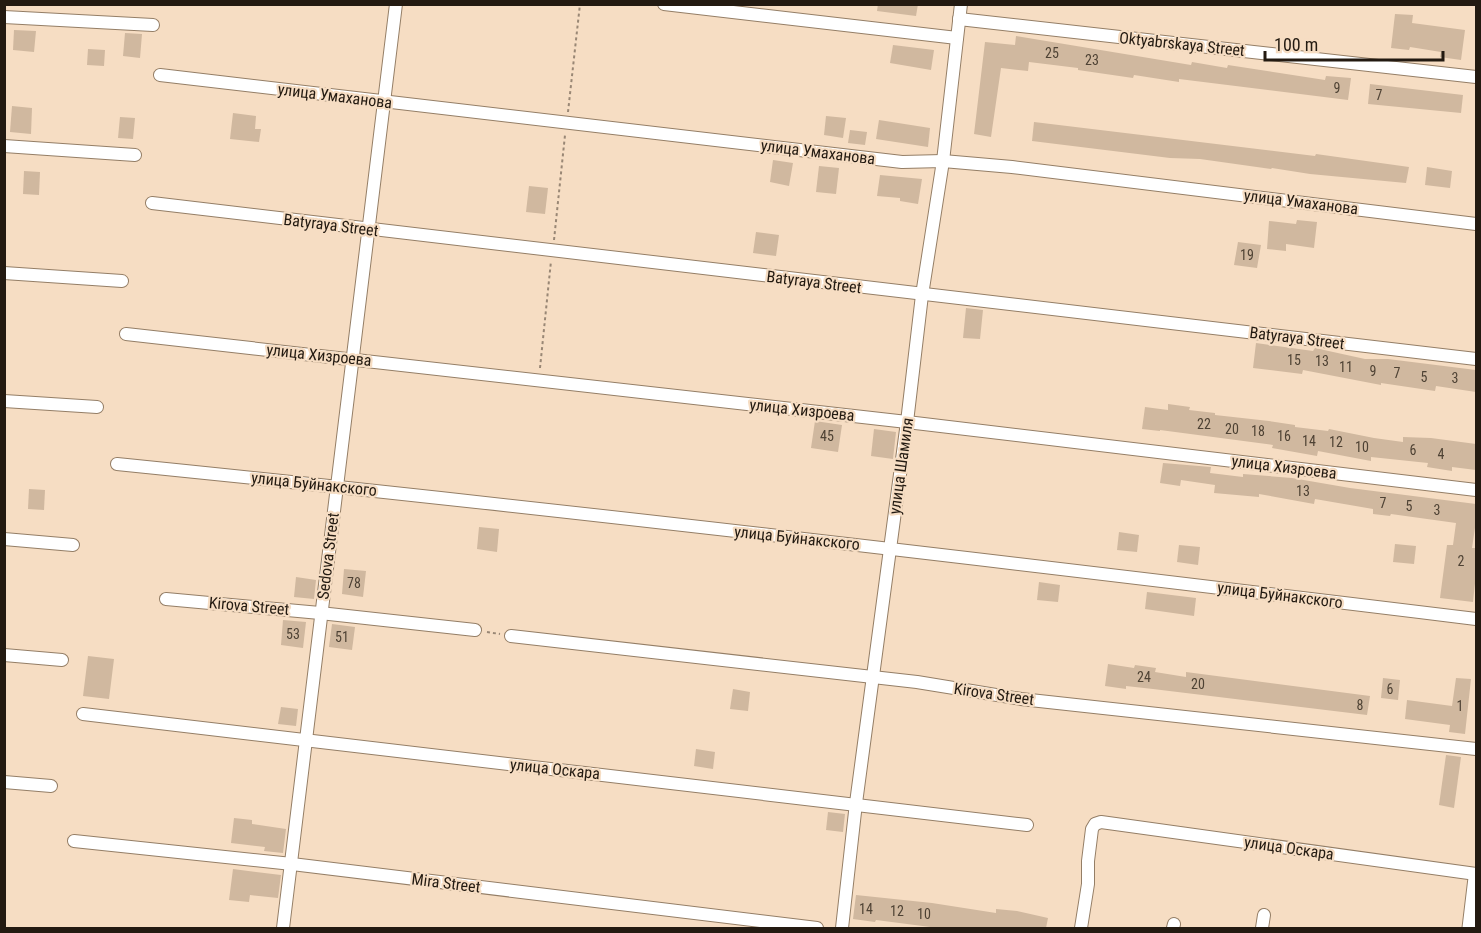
<svg xmlns="http://www.w3.org/2000/svg" width="1481" height="933" viewBox="0 0 1481 933" font-family="'Roboto Condensed',sans-serif">
<rect width="100%" height="100%" fill="#f6ddc3"/>
<!-- building -->
<g fill="#d0b89f">
<path d="M878,4H918L916,16L877,11Z"/>
<path d="M1395,14L1413,15L1412,23L1465,30L1461,60L1440,57L1441,52L1410,47L1409,50L1391,48Z"/>
<path d="M14,30L36,31L34,52L13,50Z"/>
<path d="M125,33L142,34L140,58L123,56Z"/>
<path d="M1016,36L1191,65L1192,62L1227,68L1228,65L1325,80L1326,76L1351,78L1348,100L1179,79V82L1134,75L1133,78L1078,70V68L1029,62L1028,71L1001,68L991,137L974,134L985,42L1015,45Z"/>
<path d="M893,45L934,50L931,70L890,63Z"/>
<path d="M88,49L105,50L104,66L87,65Z"/>
<path d="M1370,84L1463,95L1461,113L1368,104Z"/>
<path d="M12,106L32,108L31,134L10,132Z"/>
<path d="M233,113L256,116L255,129H261L259,142L230,139Z"/>
<path d="M826,116L846,118L843,138L824,135Z"/>
<path d="M120,117L135,118L133,139L118,138Z"/>
<path d="M879,120L930,128L928,147L876,139Z"/>
<path d="M1034,122L1315,156L1316,154L1409,167L1406,183L1310,174L1272,168L1271,169L1200,159L1170,158L1032,141Z"/>
<path d="M850,130L867,132L865,145L848,143Z"/>
<path d="M773,160L793,163L789,186L770,182Z"/>
<path d="M819,166L839,168L836,194L816,192Z"/>
<path d="M1427,167L1452,171L1450,188L1425,185Z"/>
<path d="M24,171L40,172L39,195L23,194Z"/>
<path d="M880,175L922,179L918,204L900,201V198L877,196Z"/>
<path d="M529,186L548,188L545,214L526,212Z"/>
<path d="M1297,220L1317,222L1314,248L1286,244V251L1267,249L1269,221L1296,224Z"/>
<path d="M756,232L779,235L776,256L753,253Z"/>
<path d="M1238,242L1261,245L1257,268L1234,265Z"/>
<path d="M966,308L983,310L980,339L963,338Z"/>
<path d="M1256,343L1313,351L1315,348L1365,359H1388L1476,370V392L1436,386L1435,391L1381,383V385L1303,370L1302,374L1253,368Z"/>
<path d="M1168,404L1190,407L1189,410L1215,413V415L1269,421L1295,425V427L1328,431L1329,429L1374,438L1403,442V437L1431,438L1476,444V470L1452,467V471L1427,467L1428,463L1371,457V461L1318,451L1317,456L1272,448L1273,445L1160,430V431L1142,429L1145,407L1168,410Z"/>
<path d="M815,421L842,425L838,452L811,448Z"/>
<path d="M874,429L896,432L893,459L871,456Z"/>
<path d="M1163,463L1211,467L1210,473L1243,477V474L1292,478L1350,488L1476,504V521L1472,548H1476V574L1473,602L1440,598L1447,545H1453L1456,523L1391,514L1390,516L1373,514V509L1315,499L1314,504L1259,494V497L1214,493L1215,485L1181,480L1180,486L1160,483Z"/>
<path d="M29,489L45,490L44,510L28,509Z"/>
<path d="M479,527L499,529L497,552L477,549Z"/>
<path d="M1119,532L1139,535L1137,552L1117,550Z"/>
<path d="M1395,544L1416,546L1414,564L1393,562Z"/>
<path d="M1179,545L1200,547L1198,565L1177,562Z"/>
<path d="M344,569L366,571L363,597L342,594Z"/>
<path d="M296,577L316,580L314,599L294,597Z"/>
<path d="M1039,582L1060,585L1058,602L1037,600Z"/>
<path d="M1147,592L1196,598L1194,616L1145,609Z"/>
<path d="M283,620L306,622L303,648L281,645Z"/>
<path d="M332,624L355,627L352,650L329,647Z"/>
<path d="M88,656L114,659L109,699L83,696Z"/>
<path d="M1108,664L1134,668L1135,665L1156,668L1155,672L1186,677V672L1370,696L1367,715L1153,689L1126,686V689L1105,686Z"/>
<path d="M1383,678L1400,680L1398,700L1381,698Z"/>
<path d="M1456,678L1471,679L1465,734L1449,732L1450,725L1405,719L1407,700L1452,706Z"/>
<path d="M733,689L750,692L748,711L730,709Z"/>
<path d="M281,707L298,709L296,726L278,724Z"/>
<path d="M696,749L715,752L713,769L694,766Z"/>
<path d="M1446,755L1461,757L1454,808L1439,805Z"/>
<path d="M828,812L845,814L843,832L826,830Z"/>
<path d="M234,818L252,820V824L286,829L283,853L264,851L265,847L231,843Z"/>
<path d="M233,869L281,875L278,898L250,895L249,902L229,900Z"/>
<path d="M856,895L932,903L996,913V909L1017,911L1048,918L1046,928H938L876,920L875,922L853,919Z"/>
</g>
<g fill="none" stroke-linecap="round" stroke-linejoin="round">
<defs>
<g id="minor">
<path d="M664,4L957,38"/>
<path d="M4,17L153,25"/>
<path d="M959,19L1476,77"/>
<path d="M160,75L902,162L943,161L1012,167L1476,224"/>
<path d="M4,146L135,155"/>
<path d="M152,203L1476,359"/>
<path d="M4,273L122,281"/>
<path d="M126,334L907,422L1476,490"/>
<path d="M4,401L97,407"/>
<path d="M117,464C571,510 1024,564 1476,619"/>
<path d="M4,539L73,545"/>
<path d="M166,599L320,613L475,630"/>
<path d="M511,636L917,682L1021,699L1476,749"/>
<path d="M4,655L62,660"/>
<path d="M83,714L1027,825"/>
<path d="M4,782L51,786"/>
<path d="M74,841L292,864L817,928"/>
<path d="M283,928L396,4"/>
<path d="M842,928L856,803L907,422L922,295L943,161L961,4"/>
<path d="M1081,928L1088,884V861L1092,829L1095,824L1101,822L1476,874"/>
<path d="M1173,928L1174,924"/>
<path d="M1262,928L1264,915"/>
</g>
<path id="major" d="M1470,928L1476,878"/>
</defs>
<!-- minor casing -->
<use href="#minor" stroke="#947e66" stroke-width="14"/>
<!-- major casing -->
<use href="#major" stroke="#947e66" stroke-width="17"/>
<!-- path -->
<g stroke="#998775" stroke-width="2" stroke-dasharray="3 3" stroke-linecap="butt">
<path d="M568,112L580,4"/>
<path d="M554,240L565,135"/>
<path d="M540,368L551,261"/>
<path d="M487,632L500,634"/>
</g>
<!-- minor -->
<use href="#minor" stroke="#fff" stroke-width="12"/>
<!-- major -->
<use href="#major" stroke="#fff" stroke-width="15"/>
</g>
<g text-anchor="middle" dominant-baseline="central" stroke-width="4.5" stroke-linejoin="round" paint-order="stroke">
<!-- number labels -->
<g font-size="14" fill="#4e4234">
<text x="1052" y="53">25</text>
<text x="1092" y="60">23</text>
<text x="1337" y="88">9</text>
<text x="1379" y="95">7</text>
<text x="1247" y="255">19</text>
<text x="1294" y="360">15</text>
<text x="1322" y="361">13</text>
<text x="1346" y="367">11</text>
<text x="1373" y="371">9</text>
<text x="1397" y="373">7</text>
<text x="1424" y="377">5</text>
<text x="1455" y="378">3</text>
<text x="1204" y="424">22</text>
<text x="1232" y="429">20</text>
<text x="1258" y="431">18</text>
<text x="827" y="436">45</text>
<text x="1284" y="436">16</text>
<text x="1309" y="441">14</text>
<text x="1336" y="442">12</text>
<text x="1362" y="447">10</text>
<text x="1413" y="450">6</text>
<text x="1441" y="454">4</text>
<text x="1303" y="491">13</text>
<text x="1383" y="503">7</text>
<text x="1409" y="506">5</text>
<text x="1437" y="510">3</text>
<text x="1461" y="561">2</text>
<text x="354" y="583">78</text>
<text x="293" y="634">53</text>
<text x="342" y="637">51</text>
<text x="1144" y="677">24</text>
<text x="1198" y="684">20</text>
<text x="1390" y="689">6</text>
<text x="1360" y="705">8</text>
<text x="1460" y="706">1</text>
<text x="866" y="909">14</text>
<text x="897" y="911">12</text>
<text x="924" y="914">10</text>
</g>
<!-- street labels -->
<g font-size="16" fill="#231a11" stroke="#f6ddc3">
<text transform="translate(1182 44) rotate(6)">Oktyabrskaya Street</text>
<text transform="translate(335 96) rotate(7)">улица Умаханова</text>
<text transform="translate(818 152) rotate(7)">улица Умаханова</text>
<text transform="translate(1301 202) rotate(7)">улица Умаханова</text>
<text transform="translate(331 225) rotate(7)">Batyraya Street</text>
<text transform="translate(814 282) rotate(7)">Batyraya Street</text>
<text transform="translate(1297 338) rotate(7)">Batyraya Street</text>
<text transform="translate(319 355) rotate(6)">улица Хизроева</text>
<text transform="translate(802 410) rotate(6)">улица Хизроева</text>
<text transform="translate(901 466) rotate(-82)">улица Шамиля</text>
<text transform="translate(1284 467) rotate(7)">улица Хизроева</text>
<text transform="translate(314 484) rotate(6)">улица Буйнакского</text>
<text transform="translate(797 538) rotate(6)">улица Буйнакского</text>
<text transform="translate(328 556) rotate(-83)">Sedova Street</text>
<text transform="translate(1280 595) rotate(7)">улица Буйнакского</text>
<text transform="translate(249 606) rotate(5)">Kirova Street</text>
<text transform="translate(994 694) rotate(8)">Kirova Street</text>
<text transform="translate(555 769) rotate(6)">улица Оскара</text>
<text transform="translate(1289 848) rotate(8)">улица Оскара</text>
<text transform="translate(446 883) rotate(7)">Mira Street</text>
</g>
</g>
<!-- border -->
<rect width="1481" height="933" fill="none" stroke="#231a11" stroke-width="12"/>
<!-- scale -->
<path d="M1265 51v9h178v-9" fill="none" stroke="#231a11" stroke-width="3"/>
<text x="1274" y="51" font-size="18" fill="#231a11" stroke="#f6ddc3" stroke-width="4.5" paint-order="stroke">100 m</text>
</svg>
